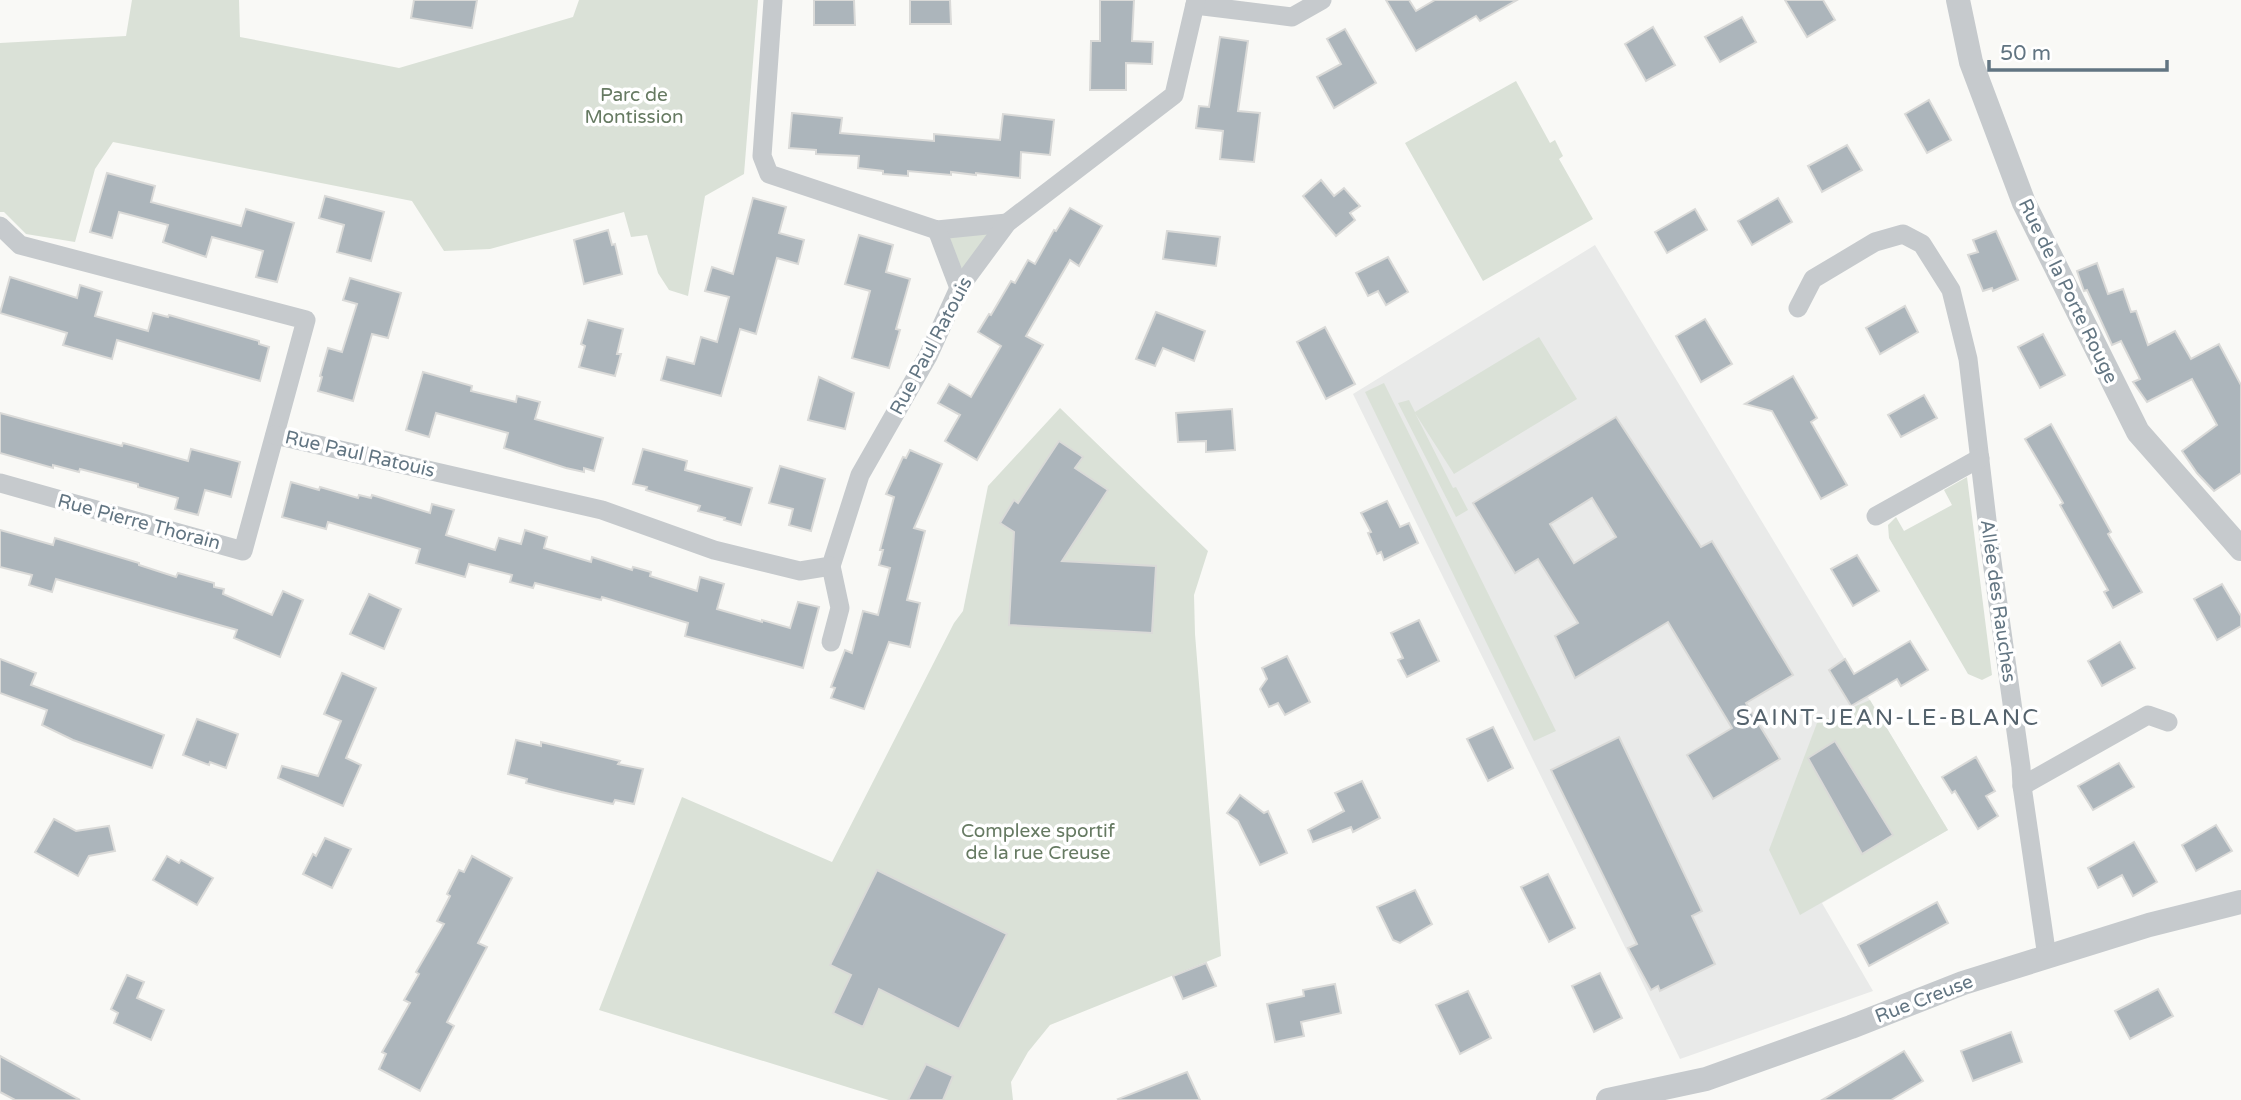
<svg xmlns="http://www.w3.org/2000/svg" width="2241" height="1100" viewBox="0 0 2241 1100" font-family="'Varela Round',sans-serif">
<rect width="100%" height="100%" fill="#f9f9f6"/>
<!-- built -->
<path fill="#e9eae9" d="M1595,245L1948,830L1822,903L1873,991L1680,1059L1353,394Z"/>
<!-- green -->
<g fill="#dae1d7">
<path d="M132,0H239L240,37L399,68L573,17L579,0H758L744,174L705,196L688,296L669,290L658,273L647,235L631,237L624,212L490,249L444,251L412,201L113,142L95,169L75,242L26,234L4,212H0V43L126,36Z"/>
<path d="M1516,81L1550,143L1555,140L1563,156L1559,159L1593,219L1483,281L1405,143Z"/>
<path d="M1007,223L959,288L938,230Z"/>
<path d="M1539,337L1577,399L1454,474L1415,413L1453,488L1456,487L1468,510L1456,517L1398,403L1409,400L1415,412Z"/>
<path d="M1384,383L1556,731L1534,741L1365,392Z"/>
<path d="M1060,408L1208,551L1194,595L1195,634L1221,956L1050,1025L1028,1052L1011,1082L1013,1100H889L599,1010L682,797L832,862L954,623L963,611L988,486Z"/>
<path d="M1967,477L1992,675L1982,680L1968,674L1889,538L1888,525L1896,517L1904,531L1952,505L1944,490Z"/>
<path d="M1870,700L1948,830L1800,915L1769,850L1817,723Z"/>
</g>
<!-- building -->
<g fill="#acb5bb" stroke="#dadad8" stroke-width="2" fill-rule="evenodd">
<path d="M414,0H477L472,28L411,18Z"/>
<path d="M814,0H854L855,25H814Z"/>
<path d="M910,0H950L951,24H910Z"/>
<path d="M1100,0H1134L1132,41L1153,42L1152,64L1126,63V90H1090L1091,41H1100Z"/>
<path d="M1386,0H1409L1416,11L1435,0H1517L1480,21L1476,16L1416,51Z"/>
<path d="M1785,0H1823L1835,20L1807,37Z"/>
<path d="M1742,17L1756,42L1720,62L1705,37Z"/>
<path d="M1653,27L1675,65L1646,81L1625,44Z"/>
<path d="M1345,29L1376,83L1334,108L1317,77L1341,64L1327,39Z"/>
<path d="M1220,37L1248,41L1238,111L1260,113L1254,162L1220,159L1223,131L1196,128L1199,106L1209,107Z"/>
<path d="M1929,100L1951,140L1927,153L1905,114Z"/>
<path d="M792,113L842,118L840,133L934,141V134L1000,140L1003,114L1054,120L1050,155L1021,152L1020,178L976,173V175L951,172V175L908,171V176L883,174V171L858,168L859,156L816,154V150L789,148Z"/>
<path d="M1847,145L1862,170L1822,192L1808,166Z"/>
<path d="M107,173L155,186L151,202L241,226L246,209L294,223L277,282L256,277L263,251L212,237L206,257L163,242L168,225L119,212L112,238L90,232Z"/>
<path d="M1321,180L1334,196L1344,188L1360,206L1350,213L1355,220L1336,236L1303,196Z"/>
<path d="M325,196L384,212L371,261L337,252L344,225L319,218Z"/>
<path d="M753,198L786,207L779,233L804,240L798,264L777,258L756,334L740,329L721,396L661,380L667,357L694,364L701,337L717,342L729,297L705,291L712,267L733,274Z"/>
<path d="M1778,198L1792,222L1752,245L1738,221Z"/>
<path d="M1070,208L1102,226L1079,266L1070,260L1026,336L1043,345L977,460L945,441L960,415L938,403L949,384L971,397L1001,346L978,332L989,314L991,315L1011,281L1015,283L1028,260L1035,264L1054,230L1056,231Z"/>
<path d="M1695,209L1707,230L1667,253L1655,232Z"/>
<path d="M608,230L612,245L615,244L622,274L584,284L574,240Z"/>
<path d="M1167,231L1220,237L1216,266L1163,259Z"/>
<path d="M1996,231L2018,280L1993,291L1992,288L1983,291L1968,255L1978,252L1973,240Z"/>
<path d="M859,235L893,245L886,272L910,279L896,329L900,330L889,368L852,358L870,291L845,284Z"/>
<path d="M1388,257L1408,292L1386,305L1378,291L1368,296L1356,273Z"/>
<path d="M2097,263L2108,294L2123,289L2131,312L2136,311L2148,345L2175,331L2191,359L2219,344L2241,385V473L2214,491L2197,473L2182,451L2217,425L2192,379L2147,402L2133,382L2140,379L2121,341L2112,345L2087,290L2084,291L2077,271Z"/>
<path d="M10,277L77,298L80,285L102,292L95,316L148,331L153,313L168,317L169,315L259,341V344L269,347L260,381L117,340L112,359L63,345L67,333L0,313Z"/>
<path d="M350,278L401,293L388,338L372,334L353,401L318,391L322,377L320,376L328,348L342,352L357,304L343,300Z"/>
<path d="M1905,306L1918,332L1880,354L1866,328Z"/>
<path d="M1156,312L1205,331L1194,361L1163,348L1155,366L1136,359Z"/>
<path d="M1705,319L1732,364L1701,382L1676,336Z"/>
<path d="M588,320L623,329L617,354H621L615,376L579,367L585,346L581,344Z"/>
<path d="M1325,327L1355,384L1326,399L1297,342Z"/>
<path d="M2043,334L2065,375L2040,388L2018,347Z"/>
<path d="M423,372L472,386L471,391L516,402L517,396L540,402L535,419L603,438L594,471L584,468V472L566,468L504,448L508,433L436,413L429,437L406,430Z"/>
<path d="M1793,376L1817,418L1811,422L1847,485L1821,499L1772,411L1745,404Z"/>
<path d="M819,377L854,393L845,429L808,420Z"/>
<path d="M1924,395L1937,418L1901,437L1888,415Z"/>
<path d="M1232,409L1235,450L1206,452V441L1178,442L1176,413Z"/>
<path d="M0,413L122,446L123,443L188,461L191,449L240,462L231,497L205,490L198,515L175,509L178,498L138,487V484L80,469L79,472L53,465V468L0,453Z"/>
<path d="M1616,417L1701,547L1712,541L1793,675L1746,703L1780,759L1713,799L1687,755L1732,728L1668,622L1575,678L1555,636L1578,623L1538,559L1515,573L1473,503ZM1592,498L1616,537L1574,563L1550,524Z"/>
<path d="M2051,424L2111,532L2108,534L2142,592L2113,608L2104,592L2108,590L2060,505L2063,503L2025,439Z"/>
<path d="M1059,441L1083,457L1075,468L1108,490L1062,561L1156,566L1152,633L1009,625L1014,532L1000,523L1014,500L1018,503Z"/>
<path d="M643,449L687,461L685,470L752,488L741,525L724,520L725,518L698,511L700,506L646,490L647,487L633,484Z"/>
<path d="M910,450L942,464L914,528L925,531L907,600L920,603L910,647L889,642L864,709L831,698L835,688L831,687L845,650L852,653L863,611L878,615L890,568L879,565L883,550H880L894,497L886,494L903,457L906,458Z"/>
<path d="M780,466L825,479L811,531L789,525L793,509L769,503Z"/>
<path d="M291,482L319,490L320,487L358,498L359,495L371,498L372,495L430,513L432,504L454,510L446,535L495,550L499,538L521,544L525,530L547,537L544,548L591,562L592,557L632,570L633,567L651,572L650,576L697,591L700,577L724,584L717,609L762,622V620L790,628L798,602L819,607L803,668L685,636L688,623L602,597L601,600L535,583L533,588L510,582L512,575L469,564L465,577L416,563L420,549L328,522L326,529L282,517Z"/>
<path d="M1387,501L1400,527L1409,523L1418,543L1384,560L1381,552L1377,554L1368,533L1371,532L1361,513Z"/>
<path d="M0,530L53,545L55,538L139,563V565L176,577L178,573L214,583V587L224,589L223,594L272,615L283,591L303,600L280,657L234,638L237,630L56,579L52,592L29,585L32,575L0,567Z"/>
<path d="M1857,555L1879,591L1853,606L1831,569Z"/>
<path d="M2222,584L2241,616V626L2217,640L2194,599Z"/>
<path d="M369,594L401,609L384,649L350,634Z"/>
<path d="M1419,620L1439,661L1407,677L1398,660L1403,658L1391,633Z"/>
<path d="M1910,641L1928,670L1901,686L1897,679L1851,706L1829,670L1845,659L1854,674Z"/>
<path d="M2120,642L2135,668L2102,686L2088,661Z"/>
<path d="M1287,656L1310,702L1285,715L1278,703L1269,707L1260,689L1267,679L1262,668Z"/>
<path d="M0,659L36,673L31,685L164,735L152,768L73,740L42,725L47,710L0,693Z"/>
<path d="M342,673L376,688L346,758L361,765L343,806L278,778L282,766L318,776L341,721L324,714Z"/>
<path d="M197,719L238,734L226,768L210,762L209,765L183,755Z"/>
<path d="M1493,727L1513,768L1488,781L1467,739Z"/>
<path d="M1619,737L1702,911L1692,916L1715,964L1660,991L1658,986L1651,990L1628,948L1637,944L1551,770Z"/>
<path d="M516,740L541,746V742L591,754L620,761L618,764L643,769L634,804L615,800L613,804L561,792L526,783L527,779L508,774Z"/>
<path d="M1835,741L1893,835L1862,854L1808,758Z"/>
<path d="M1976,757L1995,791L1986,796L1998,816L1978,829L1955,791L1952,793L1942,777Z"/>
<path d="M2119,763L2134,787L2093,810L2078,786Z"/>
<path d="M1362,781L1380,818L1353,832L1351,827L1313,842L1308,830L1344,811L1335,793Z"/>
<path d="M1240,795L1264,813L1268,811L1287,853L1260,865L1238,821L1227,813Z"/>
<path d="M54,819L76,831L109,826L115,851L89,856L78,876L35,852Z"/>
<path d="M2216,825L2232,851L2196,871L2182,845Z"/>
<path d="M325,838L351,849L332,888L303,874L313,854L316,856Z"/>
<path d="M2134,842L2157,882L2133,896L2122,875L2098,888L2088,868Z"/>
<path d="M167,856L179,863L181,860L213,878L197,905L153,880Z"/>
<path d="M472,856L512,878L478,943L487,947L447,1022L454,1026L420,1091L379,1069L386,1054L382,1052L410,1003L404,1000L419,974L416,972L444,924L437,921L450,896L447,894L459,870L464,872Z"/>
<path d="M877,870L1007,934L959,1029L879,989L863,1027L833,1013L851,975L830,965Z"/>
<path d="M1548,874L1575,928L1549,942L1521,887Z"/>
<path d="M1415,890L1432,924L1400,943L1393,940L1377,907Z"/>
<path d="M1937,902L1948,923L1869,966L1858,945Z"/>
<path d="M1206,963L1216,986L1183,999L1173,976Z"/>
<path d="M1600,973L1622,1018L1594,1032L1572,986Z"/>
<path d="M127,975L144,982L137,998L164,1010L151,1040L114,1023L118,1013L111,1009Z"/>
<path d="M1335,984L1341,1013L1301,1022L1304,1036L1275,1042L1267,1004L1304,996L1303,990Z"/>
<path d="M2158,989L2173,1016L2130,1039L2115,1011Z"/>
<path d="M1468,991L1491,1038L1460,1054L1436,1005Z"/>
<path d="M2011,1032L2022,1062L1973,1081L1961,1051Z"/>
<path d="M1904,1051L1923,1081L1891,1100H1822Z"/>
<path d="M0,1056L80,1100H15L0,1092Z"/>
<path d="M926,1064L953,1076L943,1100H908Z"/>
<path d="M1187,1072L1200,1100H1119L1118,1099Z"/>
</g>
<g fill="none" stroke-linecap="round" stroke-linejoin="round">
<!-- minor -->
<g stroke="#c6cacd" stroke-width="19">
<path d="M773,0L762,156L769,174L937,230L1007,223"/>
<path d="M1195,5L1292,17L1322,0"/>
<path d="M0,226L20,245L306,320L243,551L0,483"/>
<path d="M937,230L959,288"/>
<path d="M1798,308L1813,279L1875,242L1903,234L1922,244L1951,290L1968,359L1991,554L2021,767L2022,786L2047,957"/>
<path d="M275,435L602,510L714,550L800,571L831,566L860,475L928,356L959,288L1007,223L1174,95L1196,0"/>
<path d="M1876,516L1980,458"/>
<path d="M831,566L840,608L831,642"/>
<path d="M2022,786L2148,715L2168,722"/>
</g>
<!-- tertiary -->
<g stroke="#c6cacd" stroke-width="24">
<path d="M1958,0L1971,62L2024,203L2138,432L2241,549"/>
<path d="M1608,1100L1706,1079L1851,1027L1963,983L2149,925L2241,902"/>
</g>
</g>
<g text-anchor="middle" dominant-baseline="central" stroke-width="7" stroke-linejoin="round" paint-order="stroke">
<!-- park labels -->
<g font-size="19" fill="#667a62" stroke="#fff">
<text x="634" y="95">Parc de<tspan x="634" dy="22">Montission</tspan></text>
<text x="1038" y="831">Complexe sportif<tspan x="1038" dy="22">de la rue Creuse</tspan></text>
</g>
<!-- street labels -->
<g font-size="19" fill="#627582" stroke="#fff">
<text transform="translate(2068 291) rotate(64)">Rue de la Porte Rouge</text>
<text transform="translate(931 346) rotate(-62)">Rue Paul Ratouis</text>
<text transform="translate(360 454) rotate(13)">Rue Paul Ratouis</text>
<text transform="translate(139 522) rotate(15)">Rue Pierre Thorain</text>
<text transform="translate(1998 601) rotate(82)">Allée des Rauches</text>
<text transform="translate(1924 999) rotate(-21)">Rue Creuse</text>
</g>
<!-- quarter labels -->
<g font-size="23" letter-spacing="2" fill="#55636d" stroke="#fff">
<text x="1888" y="718">SAINT-JEAN-LE-BLANC</text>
</g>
</g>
<!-- scale -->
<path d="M1989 60v10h178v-10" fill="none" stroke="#627582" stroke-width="3.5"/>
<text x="2000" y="60" font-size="21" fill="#627582" stroke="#ffffff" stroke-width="5" paint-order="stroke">50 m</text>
</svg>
